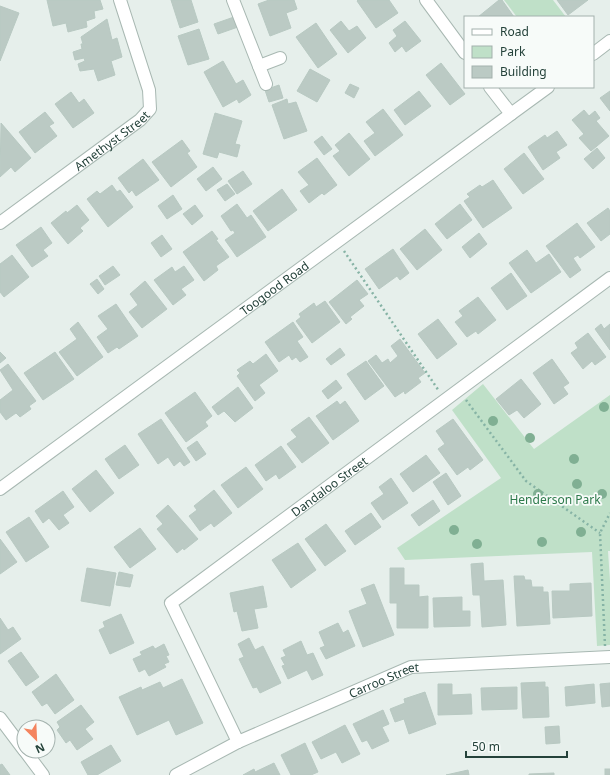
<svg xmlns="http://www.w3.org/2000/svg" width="610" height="775" viewBox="0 0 610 775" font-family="'Noto Sans',sans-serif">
<rect width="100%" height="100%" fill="#e6efeb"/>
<!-- green -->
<g fill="#bfe0c8">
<path d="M504,0H553L566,17H517Z"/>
<path d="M483,384L534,449L610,395V551H608L610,581V645L597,646L592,552L405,560L397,548L501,478L452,410Z"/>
</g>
<!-- building -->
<g fill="#bbcac4" stroke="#b8c9c2">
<path d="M47,0H100L103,9L94,11L95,18L86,21L87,27L68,32L66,23L53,26Z"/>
<path d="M171,0H191L198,22L180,28Z"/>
<path d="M269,0H294L297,9L286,13L291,28L270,36L258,4Z"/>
<path d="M358,0H389L398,13L376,28L357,1Z"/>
<path d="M499,0H502L514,17H478Z"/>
<path d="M557,0H588L568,15Z"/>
<path d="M0,6L19,13L0,61Z"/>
<path d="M234,17L238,27L218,34L214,24Z"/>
<path d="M107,19L112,40L117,38L122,57L111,61L115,75L98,81L94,69L80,71L78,64L85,61L84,58L75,60L73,52L82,49L81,44H83L81,37Z"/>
<path d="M341,21L349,31L357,26L366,38L348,53L330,30Z"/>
<path d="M405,21L421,41L406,52L402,46L395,52L389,43L397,36L393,30Z"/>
<path d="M316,23L337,54L318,68L296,37Z"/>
<path d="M199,29L209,59L188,65L178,36Z"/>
<path d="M223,61L236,84L243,80L251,95L239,103L237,99L223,107L204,72Z"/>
<path d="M441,63L465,94L450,105L426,75Z"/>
<path d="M310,69L330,80L317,102L297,91Z"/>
<path d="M350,84L359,88L354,98L345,93Z"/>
<path d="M279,85L283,98L269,102L265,90Z"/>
<path d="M419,91L431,106L405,125L394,110Z"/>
<path d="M610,91V111L600,98Z"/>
<path d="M71,92L79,103L84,99L94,113L73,128L55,104Z"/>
<path d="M287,99L288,104L296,102L307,131L284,139L272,105Z"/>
<path d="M383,109L403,135L375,156L364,141L375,133L366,122Z"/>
<path d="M584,110L589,116L595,111L600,118L596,121L609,136L591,151L579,138L584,134L572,120Z"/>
<path d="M45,112L54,123L49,126L57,136L35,153L19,132Z"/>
<path d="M215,113L242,121L235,144L240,145L237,157L219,152L217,158L203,154Z"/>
<path d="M1,123L31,158L15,172L11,167L0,177Z"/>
<path d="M557,131L567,145L556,152L560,158L543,170L528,147L545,135L547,138Z"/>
<path d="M349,133L370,159L349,176L333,156L340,151L335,145Z"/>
<path d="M322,136L332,149L324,155L314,142Z"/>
<path d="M182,140L190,151L187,153L197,167L171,187L152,162Z"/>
<path d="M597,148L605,158L593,169L584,159Z"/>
<path d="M524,153L544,179L523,194L504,169Z"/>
<path d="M317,158L337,185L324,195L322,193L309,203L300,191L309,185L298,172Z"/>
<path d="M143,159L159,180L136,196L132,190L129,193L118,178Z"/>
<path d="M213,167L222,179L206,191L197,179Z"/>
<path d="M243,171L252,184L237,194L228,181Z"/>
<path d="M493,180L512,208L483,228L464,201L470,197L467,194L480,185L482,187Z"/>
<path d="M227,184L235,194L225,201L217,190Z"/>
<path d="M112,185L117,192L120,190L133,207L108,227L87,199L97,191L100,194Z"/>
<path d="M282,189L297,210L268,231L253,211Z"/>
<path d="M173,195L182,209L167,219L158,206Z"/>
<path d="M237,204L247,218L251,215L266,237L237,257L225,240L235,233L233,230L231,231L221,216Z"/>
<path d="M460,204L472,220L447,239L435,224Z"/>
<path d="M77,205L89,220L80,228L83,231L68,244L51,223L66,211L67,213Z"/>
<path d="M195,205L203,216L192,225L183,214Z"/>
<path d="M608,208L610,211V234L601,241L587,223Z"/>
<path d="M577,223L595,247L580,258L578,255L573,258L581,270L570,278L546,246Z"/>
<path d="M41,227L52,243L43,250L48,256L32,267L16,245Z"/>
<path d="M425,229L442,250L417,270L400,249Z"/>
<path d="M212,231L218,239L216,240L229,257L216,266L218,270L204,281L183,252Z"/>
<path d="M479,233L487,244L470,258L462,247Z"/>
<path d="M162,235L172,249L161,257L151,243Z"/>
<path d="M393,249L409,273L400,280L397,276L379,289L365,269Z"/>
<path d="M527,250L536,263L549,254L561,272L531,293L509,263Z"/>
<path d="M12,255L29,277L4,297L0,292V264Z"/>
<path d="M113,266L120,275L105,285L99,276Z"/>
<path d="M184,266L194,280L181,289L186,295L173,305L154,280L172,267L175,272Z"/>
<path d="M511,273L527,296L507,310L491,288Z"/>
<path d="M97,279L104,289L98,294L90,284Z"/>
<path d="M357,280L368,294L359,300L364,306L350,317L352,319L346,324L329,302Z"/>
<path d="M145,281L167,309L142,328L129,312L138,305L130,294Z"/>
<path d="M478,297L496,320L478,334L476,331L467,337L455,322L463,316L459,311Z"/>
<path d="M325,301L340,322L312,343L296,321L301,317L299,314L314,303L316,307Z"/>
<path d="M116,304L138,336L119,349L117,347L108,353L97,337L108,329L98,316Z"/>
<path d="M438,319L457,344L437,359L418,334Z"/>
<path d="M78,322L103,357L77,376L59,352L77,339L70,329Z"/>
<path d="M293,322L303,337L297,341L308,357L300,362L296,357L292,360L289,355L279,362L265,342Z"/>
<path d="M601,324L604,329L610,324V350L595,329Z"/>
<path d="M588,333L606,357L595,365L592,361L583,369L571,353L578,348L575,343Z"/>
<path d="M400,339L425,373L418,378L421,382L405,394L404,391L395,397L368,361L376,355L382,363L388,359L390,363L398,356L391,346Z"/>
<path d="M340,348L345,355L331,365L326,359Z"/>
<path d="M0,352L6,358L0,363Z"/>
<path d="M55,352L74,379L43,400L24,373Z"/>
<path d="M266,354L278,371L259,385L265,393L255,401L237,376L240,373L237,370L250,361L253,364Z"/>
<path d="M552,359L569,383L563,387L568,394L554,404L533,373Z"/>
<path d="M366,361L384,386L365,400L347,374Z"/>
<path d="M8,364L36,401L29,406L31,409L20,417L16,413L6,420L0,412V400L13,390L0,370Z"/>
<path d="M521,379L541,404L524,418L517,410L509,415L496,399Z"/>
<path d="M336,380L342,388L328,399L322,391Z"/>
<path d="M238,387L253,408L235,422L224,411L218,415L212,407Z"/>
<path d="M195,392L212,416L205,422L208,426L186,442L165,413Z"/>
<path d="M337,401L340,405L345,401L359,421L333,440L316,416Z"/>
<path d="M309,417L329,443L302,463L287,444L297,437L291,430Z"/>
<path d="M161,419L190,462L184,466L180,461L174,466L168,457L158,464L138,434Z"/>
<path d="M453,419L483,460L470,470L468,467L457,475L438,449L445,444L436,431Z"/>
<path d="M197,441L206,454L196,461L187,448Z"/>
<path d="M125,445L139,465L119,479L105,459Z"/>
<path d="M281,446L296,467L279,479L276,474L266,481L255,465Z"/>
<path d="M426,455L440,473L413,492L400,474Z"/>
<path d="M246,467L263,489L238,508L221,485Z"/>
<path d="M96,470L114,493L90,512L72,489Z"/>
<path d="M446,473L461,496L448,505L433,482Z"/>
<path d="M391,478L408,503L383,520L371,503L384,494L379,487Z"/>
<path d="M214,490L232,513L214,527L211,523L200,531L189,516L197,510L194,506Z"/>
<path d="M63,491L74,507L63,515L69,523L59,530L49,518L43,523L35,511Z"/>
<path d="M433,500L440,511L419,526L411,515Z"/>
<path d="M168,505L198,539L184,550L183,548L177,553L157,529L163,524L156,516Z"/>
<path d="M371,513L381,527L355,545L345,531Z"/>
<path d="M29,517L49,547L26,562L6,532Z"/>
<path d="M326,524L346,551L325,566L305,539Z"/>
<path d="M140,528L156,549L130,568L114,547Z"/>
<path d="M0,539L17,562L0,574Z"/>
<path d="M298,543L316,570L291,588L272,560Z"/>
<path d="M483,563L484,581L503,580L506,625L482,627L480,595H473L471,564Z"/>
<path d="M87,568L116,573L110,606L81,601Z"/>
<path d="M390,568H404V585H419V597L428,596V628H397V603H390Z"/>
<path d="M119,572L133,575L130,587L116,585Z"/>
<path d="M514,576H524L525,580H531L532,587H543V592H548L550,624L517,626Z"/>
<path d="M591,583L592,616L553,618L552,591H570V584Z"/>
<path d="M374,584L394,635L363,647L349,611L367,604L361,589Z"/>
<path d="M263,586L267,607L254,609L258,628L242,631L237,611L234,612L230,593Z"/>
<path d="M462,597V611H470V626L434,627L433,598Z"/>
<path d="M121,614L134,643L110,654L99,630L105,627L103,622Z"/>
<path d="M0,618L8,630L13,627L21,639L0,654Z"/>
<path d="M338,623L343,633L348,630L355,646L326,659L320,648L325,646L319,632Z"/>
<path d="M249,638L255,650L263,646L281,683L260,693L257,687L253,688L239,659L244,657L238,644Z"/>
<path d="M301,641L307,655L313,653L323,675L312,680L307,670L288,679L282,666L285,665L281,658L286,656L283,650Z"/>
<path d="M164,644L169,655L166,656L169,662L164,664L166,667L149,676L145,669L139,672L133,659L142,655L140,652L153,646L155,649Z"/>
<path d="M21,652L39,677L26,686L8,661Z"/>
<path d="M56,674L74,700L55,714L47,703L42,706L32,692Z"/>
<path d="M182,679L203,723L176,735L169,720L137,735L119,697L141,687L142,690L160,682L163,688Z"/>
<path d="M545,682V687H548L549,717L523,718L521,683Z"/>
<path d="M610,683V706L602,707L600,684Z"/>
<path d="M438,684H452V695L471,694L472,714L438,715Z"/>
<path d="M594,684L595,703L566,706L565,687Z"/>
<path d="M517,687V709L482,710L481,688Z"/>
<path d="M425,692L436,724L409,734L404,719L395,722L390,709L405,703L404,699Z"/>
<path d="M81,705L94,722L85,729L93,739L77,750L70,740L66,743L57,730L60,727L57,722Z"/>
<path d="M383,710L389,724L382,727L389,741L372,749L367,740L362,742L353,724Z"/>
<path d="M345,725L360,754L342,763L336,752L321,759L312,742Z"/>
<path d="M559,726L560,743L546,744L545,727Z"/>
<path d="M305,743L318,772L311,775H291L281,755Z"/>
<path d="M111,745L121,761L97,775H88L81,762Z"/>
<path d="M274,763L280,775H243L254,769L255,772Z"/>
<path d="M2,764L10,775H0V765Z"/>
<rect x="605" y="769" width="5" height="6"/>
<path d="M468,770L469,775H446Z"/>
<path d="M554,773V775H529V774Z"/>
</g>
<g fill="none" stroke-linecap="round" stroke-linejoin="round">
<defs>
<g id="minor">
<path d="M233,0L266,84"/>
<path d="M593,54L610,41"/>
<path d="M259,66L280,58"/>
<path d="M511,114L548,87"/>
<path id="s1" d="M0,223L140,120L150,109L149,90L120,0"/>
<path d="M0,718L24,750"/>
<path id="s2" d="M238,742L171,603L610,278"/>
<path d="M25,751L43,775"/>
<path id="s3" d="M176,775L238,742L411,667L610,657"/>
</g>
<g id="tertiary">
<path d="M426,0L465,53"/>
<path id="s4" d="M0,489L511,114L490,87"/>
</g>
</defs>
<!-- minor casing -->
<use href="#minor" stroke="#a8b8b2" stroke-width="14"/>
<!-- tertiary casing -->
<use href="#tertiary" stroke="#a8b8b2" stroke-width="14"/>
<!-- path -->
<g stroke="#86b3a5" stroke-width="2.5" stroke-dasharray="2 3" stroke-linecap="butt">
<path d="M344,251L439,391"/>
<path d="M466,400L526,481L600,533"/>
<path d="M605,646L600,533L610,513"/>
</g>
<!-- minor -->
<use href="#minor" stroke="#fff" stroke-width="12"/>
<!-- tertiary -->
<use href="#tertiary" stroke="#fff" stroke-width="12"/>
</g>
<!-- trees -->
<g fill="#80af93">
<circle cx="604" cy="407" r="5"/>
<circle cx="493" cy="421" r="5"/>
<circle cx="530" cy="438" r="5"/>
<circle cx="574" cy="459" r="5"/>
<circle cx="577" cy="484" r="5"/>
<circle cx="538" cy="494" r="5"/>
<circle cx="602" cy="494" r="5"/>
<circle cx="454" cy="530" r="5"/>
<circle cx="581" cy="532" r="5"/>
<circle cx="542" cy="542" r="5"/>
<circle cx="477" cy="544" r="5"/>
</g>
<g text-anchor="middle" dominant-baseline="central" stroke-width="3.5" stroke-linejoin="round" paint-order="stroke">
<!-- street labels -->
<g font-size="12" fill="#24423a" stroke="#f7fbf9">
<text stroke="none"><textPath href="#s1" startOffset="139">Amethyst Street</textPath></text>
<text stroke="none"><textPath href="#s4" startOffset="340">Toogood Road</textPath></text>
<text stroke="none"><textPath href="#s2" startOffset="351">Dandaloo Street</textPath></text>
<text stroke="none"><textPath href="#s3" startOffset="229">Carroo Street</textPath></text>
</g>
<!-- park labels -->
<g font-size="12" fill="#2d7a4b" stroke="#f7fbf9">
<text x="555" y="499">Henderson Park</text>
</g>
</g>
<!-- legend -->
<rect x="464" y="16" width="130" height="72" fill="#f7fbf9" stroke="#a3b1ad"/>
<rect x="472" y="29" width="20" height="6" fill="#ffffff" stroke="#a3b1ad"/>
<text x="500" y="36" font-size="12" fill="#24423a">Road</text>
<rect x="472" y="46" width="20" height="12" fill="#bfe0c8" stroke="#a3b1ad"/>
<text x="500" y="56" font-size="12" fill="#24423a">Park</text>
<rect x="472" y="66" width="20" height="12" fill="#bbcac4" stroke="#a3b1ad"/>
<text x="500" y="76" font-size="12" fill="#24423a">Building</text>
<!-- north arrow -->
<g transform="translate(36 739) rotate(156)"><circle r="19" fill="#f7fbf9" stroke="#a3b1ad"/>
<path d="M0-3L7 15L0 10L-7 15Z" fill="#f4845f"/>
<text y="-6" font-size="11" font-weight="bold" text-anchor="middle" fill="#24423a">N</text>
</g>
<!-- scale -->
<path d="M466 751v6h101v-6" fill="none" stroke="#24423a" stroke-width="2"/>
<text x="472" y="751" font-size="12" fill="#24423a" stroke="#f7fbf9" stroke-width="3" paint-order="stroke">50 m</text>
</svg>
